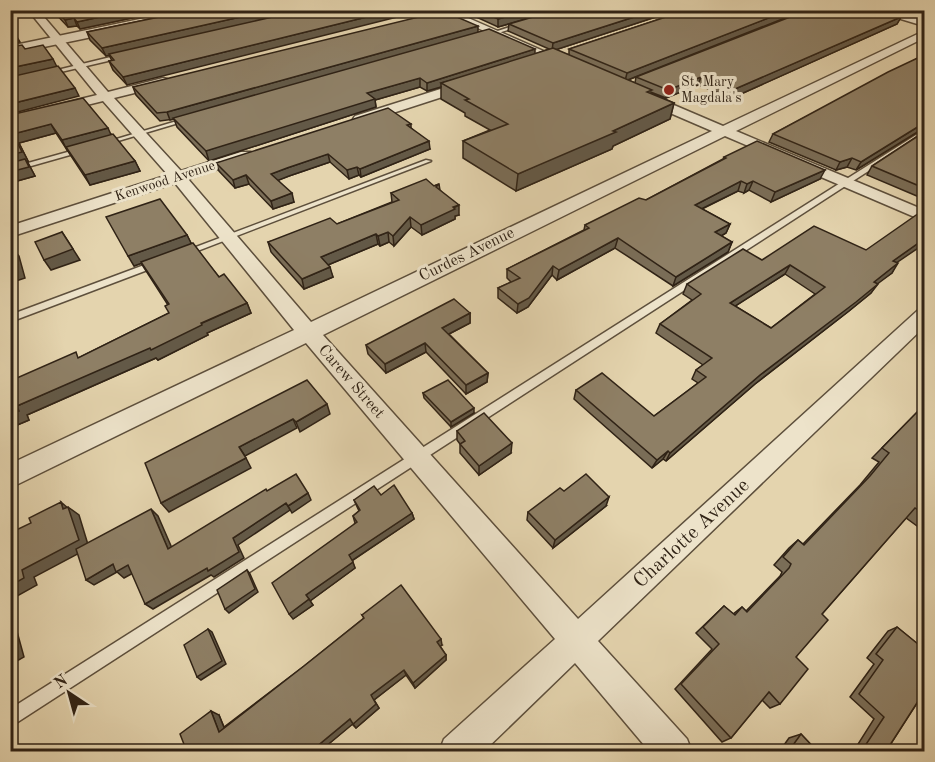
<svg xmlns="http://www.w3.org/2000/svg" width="935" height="762" viewBox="0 0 935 762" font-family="'Old Standard TT',serif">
<rect width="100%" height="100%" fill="#e4d4ae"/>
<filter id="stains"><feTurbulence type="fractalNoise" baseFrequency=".00333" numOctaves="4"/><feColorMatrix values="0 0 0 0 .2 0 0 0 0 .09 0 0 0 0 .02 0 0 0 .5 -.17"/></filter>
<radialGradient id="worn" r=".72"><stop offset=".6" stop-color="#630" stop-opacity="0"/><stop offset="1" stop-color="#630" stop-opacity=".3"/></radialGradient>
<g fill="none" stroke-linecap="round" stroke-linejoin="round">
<defs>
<g id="service">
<path d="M519,24L523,25L489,36L485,35Z"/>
<path d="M123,54L125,57L48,75L45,73Z"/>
<path d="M187,118L192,119L108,144L103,143Z"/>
<path d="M924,130V135L10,727V709Z"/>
<path d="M82,148L84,149V151L10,172V168Z"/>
<path d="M426,160L431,161L187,255H181L180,253Z"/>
<path d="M155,261L158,262V266L10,322V315Z"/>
</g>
<g id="minor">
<path d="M28,10H38L108,92L163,78L167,79V85L114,98L181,171L241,152H251L253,155L251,158L188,179L311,322L712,131L640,100L638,97L640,94H648L723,126L924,31V38L736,131L924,210V221L725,136L323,335L578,619L917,311L924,309V327L598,641L687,739L692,752H650L575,663L483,752H439L444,739L555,639L306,343L10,488V464L294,330L175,183L10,237V226L168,175L103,101L10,124V116L97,95Z"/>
<path d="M437,10H450L573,64L567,67L563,66Z"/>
<path d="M871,10H888L924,20V26Z"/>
<path d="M469,80L475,84L473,87L365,122L360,123L353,119L355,116Z"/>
</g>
<path id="tertiary" d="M183,10H209L203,14L10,54V46Z"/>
</defs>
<!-- service casing -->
<use href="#service" stroke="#5d4f3c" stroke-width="3"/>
<!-- minor casing -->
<use href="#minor" stroke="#5d4f3c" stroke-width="3"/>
<!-- tertiary casing -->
<use href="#tertiary" stroke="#5d4f3c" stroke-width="3"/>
<!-- service -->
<use href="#service" fill="#ede3ca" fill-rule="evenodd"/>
<!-- minor -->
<use href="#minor" fill="#ede3ca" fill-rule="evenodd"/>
<!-- tertiary -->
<use href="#tertiary" fill="#ede3ca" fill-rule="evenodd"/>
</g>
<!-- wall -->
<g fill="#7a6d57" stroke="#302316" stroke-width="1.5" fill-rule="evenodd">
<path d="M52,10H170L80,29L77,26L68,27Z"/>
<path d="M193,10L127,85L113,70L109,61H112L109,55L106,56L90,40L87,32Z"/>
<path d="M461,10H677L555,50L569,55V49L687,10H805L628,80L635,83L636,77L894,14L901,17L897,24L732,98L698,85L666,98L651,92V93L674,103L670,119L613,146L612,149L516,191L463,158V141L490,130L465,116V113L441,99V87L427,91L420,87L375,100L376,107L209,161L177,127L174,119L160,121L136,95L133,87L478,32L535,54L549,49L508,31L509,24L498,27Z"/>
<path d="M924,55V129V128L856,170L847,167L836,170L769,142L773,134Z"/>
<path d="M10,115L111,134L135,161L140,171L90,185L56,133L19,143L28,161H27L35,176L10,183Z"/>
<path d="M411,124V128L430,149L361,177L359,175L349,179L330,162L289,176L278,180L294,202L273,209L249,184L235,188L219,171L216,163Z"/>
<path d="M924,132V199L867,175L872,166Z"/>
<path d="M724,157L820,179L771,202L749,190L744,193L738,191L702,209L730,224L726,233L721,236L732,242L728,252L673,286L615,248L557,280L552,275L528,307L517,313L498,298V288L511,282L507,278V269L584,230L585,225L646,200L723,159Z"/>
<path d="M439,184L440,190L459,215L455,216V219L422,235L411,227L394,246L389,242L380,246L378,244L328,265L333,277L304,289L271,252L268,242L337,224L392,202L391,193L434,186Z"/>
<path d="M187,235L191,243L219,277L247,303L251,313L207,333L208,335L158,360L156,358L27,415L29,420L10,428L80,357L169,313L168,305L141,263L134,266Z"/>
<path d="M866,250L897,263L892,273L877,283L871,293L849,311L755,384L666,461L663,459L652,468L574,399L576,390L654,416L698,383L692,379L696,370L703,365L656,333L660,324L692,300L683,294L687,284L762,260ZM785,274L815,294L771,328L735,306Z"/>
<path d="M470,313V323L449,334L488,373L487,382L466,394L426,352L386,373L368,354L366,345Z"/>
<path d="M423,393L474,413L451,427L424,398Z"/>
<path d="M924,405V531L906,518L822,614L796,657L780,704L770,708L762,700L731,738L722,742L675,689L712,649L696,633L724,606L733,614L742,607L746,611L780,576L782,572L774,565L789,548L798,540L803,544L860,485L879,462L872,458Z"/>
<path d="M457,431L511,453L479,475L460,453V444L457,440Z"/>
<path d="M381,495L412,513L414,519L352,561L355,568L310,601L313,605L293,619L355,523L353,516L359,511L354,500Z"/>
<path d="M606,506L553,548L527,520L528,512Z"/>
<path d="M362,615L442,645L440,646L446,655V660L415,688L406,675L374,700L379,708L356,728L352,724L319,752H187L219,715L224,727L304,666L364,618Z"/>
<path d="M897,627L924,649V698L919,700L890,745L897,752H853L874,719L850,697L874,664L867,658L888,631Z"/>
<path d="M801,734L818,752H779L789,738Z"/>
</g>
<!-- shaded-wall -->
<g fill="#635947" stroke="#302316" stroke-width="1.5">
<path d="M10,10H21L22,12L10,14Z"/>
<path d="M132,10H170L80,29L77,22Z"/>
<path d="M272,10H306L106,56L102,48Z"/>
<path d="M395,10H425L127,85L123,77Z"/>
<path d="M531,10H556L498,27V19Z"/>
<path d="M656,10H677L552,51L553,43Z"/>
<path d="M789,10H805L625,81L627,73Z"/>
<path d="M901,17L897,24L732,98L735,89Z"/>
<path d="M74,18L77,26L68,27L65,20Z"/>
<path d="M478,26V33L170,120L167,112Z"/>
<path d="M15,34L20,42L10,44V35Z"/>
<path d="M535,49V57L441,83V87L427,91V83Z"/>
<path d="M53,59L57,67L10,78V68Z"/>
<path d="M701,77L698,85L666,98L668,90Z"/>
<path d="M420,78V87L375,100L376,107L209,161L206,151L367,93Z"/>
<path d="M75,88L79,96L10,114V104Z"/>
<path d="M674,103L670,119L613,146L612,149L516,191L518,174Z"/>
<path d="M924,123V128L856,170L861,162Z"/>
<path d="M51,124L56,133L19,143L28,161H27L35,176L10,183V155L13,134Z"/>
<path d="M108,128L112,137L67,150L62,140Z"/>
<path d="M429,141L430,149L361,177L360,169Z"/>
<path d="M328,154L330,162L289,176L274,182L271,174L287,168Z"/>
<path d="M852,158L847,167L836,170L840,162Z"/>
<path d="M135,161L140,171L90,185L85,175Z"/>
<path d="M357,167L359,175L349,179L347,170Z"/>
<path d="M825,170L820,179L771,202L775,192Z"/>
<path d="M246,175L249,184L235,188L233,180Z"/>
<path d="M741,181L738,191L691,214L695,205Z"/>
<path d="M753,181L749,190L744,193L747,184Z"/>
<path d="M292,193L294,202L273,209L271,201Z"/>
<path d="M459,205V215L455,216V219L422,235L421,225Z"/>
<path d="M410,217L411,227L394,246L393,236Z"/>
<path d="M730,224L726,233L711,242L715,232Z"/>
<path d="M62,232L80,260L51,270L44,260Z"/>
<path d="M388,232L389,242L380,246L378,236Z"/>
<path d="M376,234L378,244L323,267L321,257Z"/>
<path d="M187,235L192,245L134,266L128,256Z"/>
<path d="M618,238L615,248L557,280L559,270Z"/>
<path d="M924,239V244L886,270L893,261Z"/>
<path d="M732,242L728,252L673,286L676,277Z"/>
<path d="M11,246L19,256L25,278L10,283Z"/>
<path d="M898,263L892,273L868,291L874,282Z"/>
<path d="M790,265L785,274L726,312L730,303Z"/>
<path d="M553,266L552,275L528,307L517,313L518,304Z"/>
<path d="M330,267L333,277L304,289L302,279Z"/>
<path d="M878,284L871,293L849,311L755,384L666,461L670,453L760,375Z"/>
<path d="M247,303L251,313L207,333L208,335L158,360L156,358L27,415L29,420L10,428V414L17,406Z"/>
<path d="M470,313V323L443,337L442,328Z"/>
<path d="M425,343L426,352L386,373L385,364Z"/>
<path d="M488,373L487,382L466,394V385Z"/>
<path d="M327,404L330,414L300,432L296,422Z"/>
<path d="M474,408V413L451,427V422Z"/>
<path d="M293,419L297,428L245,456L239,447Z"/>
<path d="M512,443L511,453L479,475V466Z"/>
<path d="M668,451L663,459L652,468L657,460Z"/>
<path d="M246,458L251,468L169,512L161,503Z"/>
<path d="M308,493L311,500L292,513L288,506Z"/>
<path d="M609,497L606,506L553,548L555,540Z"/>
<path d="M61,502L69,509L68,507L79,515L89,548L34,577L37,585L10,600V586L63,509Z"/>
<path d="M286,503L290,510L238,545L244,558L214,577L211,575L153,609L145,604L207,568L233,538Z"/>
<path d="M151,509L158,516L175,555L168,549Z"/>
<path d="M412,513L414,519L351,561L349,555Z"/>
<path d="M353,562L355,568L310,601L306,595Z"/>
<path d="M113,564L128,565L135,572L124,578L117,572L94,585L86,580Z"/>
<path d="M247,570L250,574L258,592L229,613L225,609Z"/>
<path d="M309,599L313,605L293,619L289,614Z"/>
<path d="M10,606L24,657L10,665Z"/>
<path d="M208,629L212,632L226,664L201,680L197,677Z"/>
<path d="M441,639L442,645L438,648L437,642Z"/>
<path d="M446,655V660L415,688L413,683Z"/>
<path d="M404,670L406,675L374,700L379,708L356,728L353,724L371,695Z"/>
<path d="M211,711L219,715L227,735L219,732Z"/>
<path d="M350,719L354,723L319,752H310Z"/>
<path d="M305,745L311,748L307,752H298Z"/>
</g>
<!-- building -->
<g fill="#8e7f65" stroke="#302316" stroke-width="1.5" fill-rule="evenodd">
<path d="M55,10H132L77,22L74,18L65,20Z"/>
<path d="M193,10H272L102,48L87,32Z"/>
<path d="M303,10H395L123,77L109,61L114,60L109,54Z"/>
<path d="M477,10H531L498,19Z"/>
<path d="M557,10H656L553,43L509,24Z"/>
<path d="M687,10H789L627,73L569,49Z"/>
<path d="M808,10H893L895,11L892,13L901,17L735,89L701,77L668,90L636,77Z"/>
<path d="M443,11L478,26L167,112L157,113L133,87Z"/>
<path d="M10,27L15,34L10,35Z"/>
<path d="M489,29L535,49L427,83L420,78L367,93L375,99L206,151L173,118Z"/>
<path d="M22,45L25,49L43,45L53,59L10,68V47Z"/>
<path d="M553,48L652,90L647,92L674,103L613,131L616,132L518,174L463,141L508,124L465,100L469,99L441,83Z"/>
<path d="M924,55V123L861,162L852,158L840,162L773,134L888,72Z"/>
<path d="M58,66L75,88L10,104V77Z"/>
<path d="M83,98L108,128L62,140L51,124L13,134L22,152L10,155V115Z"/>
<path d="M388,108L411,124L407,125L429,141L360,169L357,167L347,170L328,154L287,168L271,174L292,193L271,201L246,175L233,180L216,163Z"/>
<path d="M924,132V188L872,166Z"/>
<path d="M113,134L135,161L85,175L66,147Z"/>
<path d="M757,141L825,170L775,192L753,181L747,184L741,181L695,205L730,224L715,232L732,242L676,277L618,238L559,270L553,266L529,298L518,304L498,288L520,278L507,269L589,228L585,225L639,198L646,200L726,158L724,157Z"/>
<path d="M25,159L29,167L10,172V163Z"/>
<path d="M426,179L434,186L439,184L436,187L459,205L453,207L455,209L421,225L410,217L393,236L388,232L378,236L376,234L321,257L330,267L302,279L268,242L330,218L337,224L399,200L391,193Z"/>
<path d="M160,199L187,235L128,256L106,217Z"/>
<path d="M922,211H924V239L893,261L898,263L874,282L878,284L856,302L760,375L670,453L668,451L657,460L576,390L602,373L654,416L706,377L696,370L712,358L660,324L701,294L687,284L743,249L762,260L814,226L866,250ZM790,265L825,287L771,328L730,303Z"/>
<path d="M62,232L73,249L44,260L35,242Z"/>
<path d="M193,243L219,277L224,274L247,303L201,323L202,325L151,350L150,348L17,406L19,411L10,414V381L76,352L78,358L169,313L165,306L169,304L141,262Z"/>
<path d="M10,246L17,268L10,270Z"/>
<path d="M454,299L470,313L442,328L488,373L466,385L425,343L385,364L366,345Z"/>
<path d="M307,380L327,404L296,422L293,419L239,447L246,458L161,503L145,463Z"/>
<path d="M448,380L474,408L451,422L423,393Z"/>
<path d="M924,405V514L915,508L822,614L828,620L796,657L808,669L780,704L769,692L731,738L681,684L719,644L703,627L724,606L735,615L742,607L747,612L789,568L791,564L783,557L798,540L804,545L870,476L889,453L882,448Z"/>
<path d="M484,413L512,443L479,466L460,444L465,441L457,431Z"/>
<path d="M296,474L308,493L288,506L286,503L233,538L239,552L208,571L207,568L145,604L128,565L116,572L113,564L86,580L76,549L151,509L168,549L266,489L267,491Z"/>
<path d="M586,474L609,497L555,540L528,512L560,488L564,491Z"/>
<path d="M394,485L412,513L349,555L353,562L306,595L309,599L289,614L272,583L357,522L353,516L360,510L354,500L374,486L381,495Z"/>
<path d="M61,502L63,509L68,507L79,540L22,570L24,578L10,586V533L31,523L29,518Z"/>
<path d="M247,570L255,589L225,609L217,590Z"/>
<path d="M401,585L441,639L437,642L446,655L413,683L404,670L371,695L376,704L353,724L350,719L310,752H308L305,745L298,752H187L180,734L211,711L219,732L304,666L364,618L362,615Z"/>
<path d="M897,627L924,649V697L922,695L890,745L897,752H861L884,717L859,694L883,660L876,654Z"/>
<path d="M208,629L222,661L197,677L184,645Z"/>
<path d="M801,734L818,752H788Z"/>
</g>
<!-- markers -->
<circle fill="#8f2418" stroke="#ede3ca" stroke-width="2" cx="669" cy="90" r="6"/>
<g text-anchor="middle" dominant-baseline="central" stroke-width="6" stroke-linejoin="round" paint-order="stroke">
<!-- far-poi labels -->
<g font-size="14" fill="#302316" stroke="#ede3ca" text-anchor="start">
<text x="681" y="82">St. Mary<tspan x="681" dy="16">Magdala's</tspan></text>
</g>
<!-- far-street labels -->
<g font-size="14" fill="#302316" stroke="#ede3ca">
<text transform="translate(165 181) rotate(-18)">Kenwood Avenue</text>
</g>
<!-- street labels -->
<g font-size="16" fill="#302316" stroke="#ede3ca">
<text transform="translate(467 255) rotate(-26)">Curdes Avenue</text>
<text transform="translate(351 382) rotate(49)">Carew Street</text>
</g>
<!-- near-street labels -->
<g font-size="20" fill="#302316" stroke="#ede3ca">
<text transform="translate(692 534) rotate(-43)">Charlotte Avenue</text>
</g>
</g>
<!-- margin -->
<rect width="935" height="762" fill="none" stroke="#e4d4ae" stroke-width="36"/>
<rect x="12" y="12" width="911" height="738" fill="none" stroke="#302316" stroke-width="3"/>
<rect x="18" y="18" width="899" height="726" fill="none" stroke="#302316" stroke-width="1.5"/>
<!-- north arrow -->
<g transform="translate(69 693) rotate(324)" stroke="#ede3ca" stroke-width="4.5" paint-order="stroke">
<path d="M0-4.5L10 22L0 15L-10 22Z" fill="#302316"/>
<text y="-9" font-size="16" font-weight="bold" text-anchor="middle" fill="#302316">N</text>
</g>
<rect width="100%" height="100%" filter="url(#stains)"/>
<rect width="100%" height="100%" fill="url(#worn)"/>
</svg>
